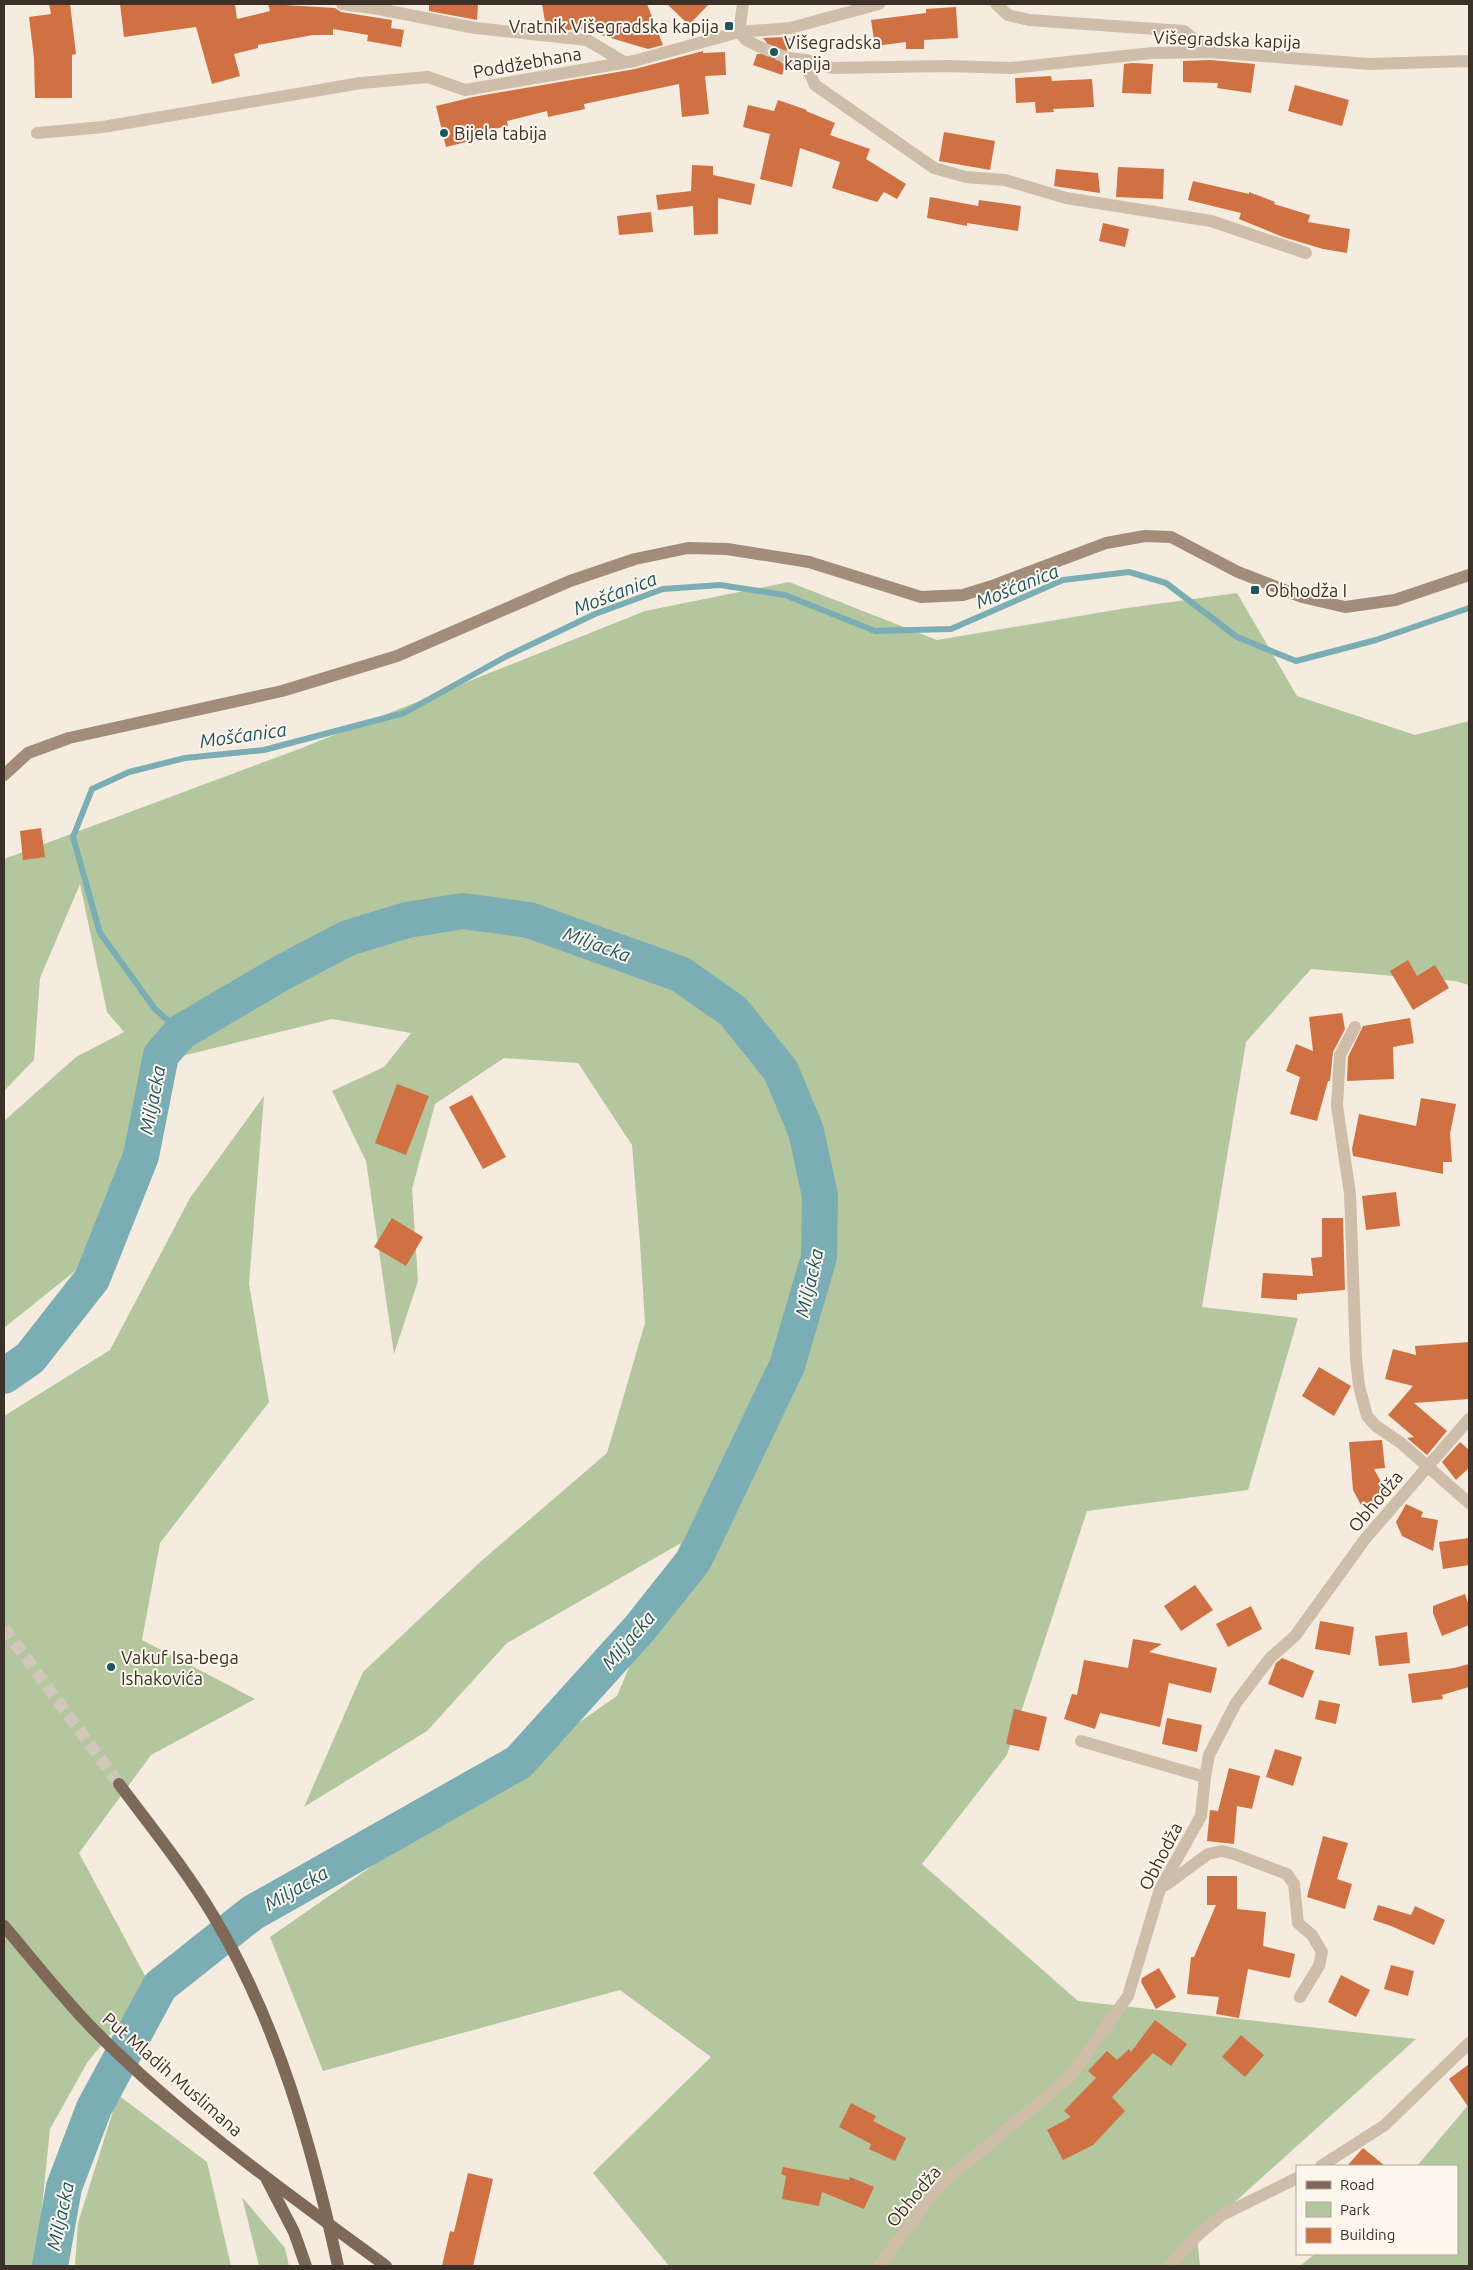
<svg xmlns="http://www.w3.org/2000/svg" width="1473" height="2270" viewBox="0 0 1473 2270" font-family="Ubuntu,sans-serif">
<rect width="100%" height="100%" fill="#f5ecdf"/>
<!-- green -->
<g fill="#b4c69d">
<path d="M789,582L937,640L1127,608L1237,593L1297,696L1415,735L1469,721V985L1455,981L1311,969L1246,1042L1202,1307L1298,1318L1248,1490L1087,1511L1007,1755L922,1864L1078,2001L1416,2039L1197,2236L1200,2266H669L593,2173L711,2057L620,1990L323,2071L270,1937L617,1696L681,1543L507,1643L427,1731L304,1807L363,1672L479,1563L607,1453L645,1323L640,1243L632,1145L578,1063L504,1058L435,1104L412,1189L418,1281L394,1354L366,1161L332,1091L384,1067L411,1033L332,1019L170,1059L85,1263L4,1328V1121L76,1057L124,1032L107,1012L80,884L40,978L34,1060L4,1091V859L299,749L645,611Z"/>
<path d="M264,1096L249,1284L269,1402L160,1543L142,1640L255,1699L151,1755L79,1853L150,1985L87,2063L50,2129L36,2266H4V1416L110,1350L190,1198Z"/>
<path d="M118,2095L207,2162L231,2266H75L78,2223Z"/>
<path d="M1469,2104V2266H1300L1315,2254H1457V2166H1417Z"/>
<path d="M242,2197L285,2248L289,2266H259Z"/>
</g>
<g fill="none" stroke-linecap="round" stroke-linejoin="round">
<!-- stream -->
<path stroke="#7badb5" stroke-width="6" d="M181,1032L155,1009L100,933L73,837L92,789L129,772L185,758L264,750L404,713L507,656L595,614L663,589L720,585L785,595L875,631L951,629L1063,580L1129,572L1166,583L1237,637L1296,661L1376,640L1469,608"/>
<!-- river -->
<path stroke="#7badb5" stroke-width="36" d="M4,1376L30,1358L92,1279L141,1156L161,1055L181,1032L283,972L348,938L407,920L463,911L529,920L680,974L733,1011L781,1071L806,1131L820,1196L819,1257L787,1366L694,1560L640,1628L519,1762L252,1913L160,1986L94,2108L64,2187L50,2266"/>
</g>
<!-- building -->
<g fill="#cf7142">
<path d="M49,4H70L76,54L72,55V98H35L34,58L29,17L51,14Z"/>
<path d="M120,4H235L237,19L270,11L268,4L335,8L341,12L392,20L391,28L404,30L401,47L367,41L368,35L333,29V35H313L258,45V48L234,54L240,76L212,84L196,27L124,37Z"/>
<path d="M429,4H478L477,20L429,11Z"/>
<path d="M542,4H647L663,45L648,49L577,28L569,30L546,27Z"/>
<path d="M667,4H709L689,25Z"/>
<path d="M956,7L958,38L924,40V49H906V42L875,46L871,20L926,13V9Z"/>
<path d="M785,37L795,40L791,50L784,51L780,57L781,62L785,65L782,75L753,65L757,54H764L767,50V43L763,38Z"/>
<path d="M703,51V53L725,52L726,75L705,76L709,114L682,117L679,84L584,104L585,109L548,117L547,111L507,121L508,126L485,131L486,137L446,147L436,106L473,97L635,69Z"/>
<path d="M1210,60L1255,64L1251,93L1217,88L1218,83L1183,82V61Z"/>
<path d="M1132,63L1153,64L1151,94L1122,93L1124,64Z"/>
<path d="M1051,76L1052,81L1092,79L1094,107L1053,109L1054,112L1036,113L1035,102L1016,103L1015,78Z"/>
<path d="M1295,85L1349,100L1342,126L1288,111Z"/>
<path d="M778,100L807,110L806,111L835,123L830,135L870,149L866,159L906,184L897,199L884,192L877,202L832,188L840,162L800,148L792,187L760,179L770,134L743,127L748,105L774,111Z"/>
<path d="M944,132L995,141L990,170L939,161Z"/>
<path d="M692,165L713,166V175L755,184L751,205L718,198V234L694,235L693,206L658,210L656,195L691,191Z"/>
<path d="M1118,167L1164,169L1163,199L1116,197Z"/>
<path d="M1056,169L1098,173L1100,193L1054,186Z"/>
<path d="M1193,181L1249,194V192L1275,202L1274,204L1310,215L1308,222L1350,229L1347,253L1323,249L1283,237L1239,219L1241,213L1188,200Z"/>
<path d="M930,197L978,206L979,200L1021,206L1018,231L967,223V226L927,218Z"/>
<path d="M651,212L653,232L619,235L617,216Z"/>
<path d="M1103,223L1129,229L1125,247L1099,241Z"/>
<path d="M41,828L45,857L23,860L20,831Z"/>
<path d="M1408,960L1417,976L1435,965L1449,988L1413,1010L1390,971Z"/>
<path d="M1342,1013L1345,1029L1333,1052L1330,1081H1328L1317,1121L1290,1114L1300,1077L1286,1071L1296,1044L1313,1051L1309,1017Z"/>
<path d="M1410,1018L1414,1043L1393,1047L1394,1079L1347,1081L1348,1057L1363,1026Z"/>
<path d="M397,1084L429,1096L406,1155L375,1143Z"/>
<path d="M472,1095L506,1157L483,1169L449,1107Z"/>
<path d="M1421,1098L1456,1104L1450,1134L1452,1162H1443V1174L1353,1156L1352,1149L1359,1114L1416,1126Z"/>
<path d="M1396,1192L1400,1226L1366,1230L1362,1196Z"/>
<path d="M392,1218L423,1237L406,1266L374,1247Z"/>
<path d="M1322,1218H1343L1345,1290L1297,1294V1300L1261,1298L1263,1273L1313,1276L1311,1258L1322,1257Z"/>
<path d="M1469,1342V1399L1414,1403L1447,1431L1427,1455L1407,1438L1414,1437L1388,1415L1413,1386L1385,1379L1393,1349L1416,1355L1415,1346Z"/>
<path d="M1319,1367L1351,1386L1334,1416L1302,1396Z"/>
<path d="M1382,1440L1385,1468L1374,1469L1387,1493L1362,1507L1353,1490L1349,1442Z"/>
<path d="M1460,1442L1469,1450V1468L1456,1480L1442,1462Z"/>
<path d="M1406,1504L1423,1512L1421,1517L1438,1520L1433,1551L1402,1536L1396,1522Z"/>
<path d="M1469,1538V1565L1443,1569L1439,1542Z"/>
<path d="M1195,1585L1213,1610L1181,1631L1164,1606Z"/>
<path d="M1465,1594L1469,1606V1625L1442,1636L1433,1613V1606Z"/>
<path d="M1251,1606L1262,1629L1228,1647L1216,1624Z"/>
<path d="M1320,1621L1354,1627L1350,1655L1315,1649Z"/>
<path d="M1407,1632L1410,1663L1379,1666L1375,1636Z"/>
<path d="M1133,1639L1162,1644L1149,1652L1217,1668L1211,1693L1169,1683L1160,1727L1100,1713L1095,1729L1064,1719L1072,1694L1077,1695L1084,1660L1128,1668Z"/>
<path d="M1282,1658L1314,1671L1303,1698L1268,1684L1276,1663Z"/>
<path d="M1469,1664V1687L1442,1695L1443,1699L1412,1703L1408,1674L1454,1668Z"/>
<path d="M1319,1700L1340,1704L1336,1724L1315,1719Z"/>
<path d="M1014,1709L1047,1717L1039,1751L1006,1744Z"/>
<path d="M1167,1718L1202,1725L1197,1752L1162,1744Z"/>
<path d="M1275,1749L1302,1757L1293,1786L1266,1777Z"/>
<path d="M1229,1768L1260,1776L1252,1809L1237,1806L1234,1844L1207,1841L1210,1810L1218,1811Z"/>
<path d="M1323,1836L1348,1843L1337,1879L1352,1884L1345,1909L1307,1897Z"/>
<path d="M1207,1876H1237V1909L1266,1912L1263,1946L1295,1954L1290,1978L1248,1969L1239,2018L1216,2014L1219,1997L1187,1994L1191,1957H1194L1216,1905H1207Z"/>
<path d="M1378,1905L1411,1915L1415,1906L1445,1920L1434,1945L1391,1926L1373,1920Z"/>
<path d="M1391,1965L1414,1971L1408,1996L1384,1989Z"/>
<path d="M1159,1968L1176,1997L1156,2009L1141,1982L1142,1978Z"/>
<path d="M1341,1975L1370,1990L1356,2017L1328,2002Z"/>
<path d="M1155,2020L1187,2044L1171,2066L1153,2053L1112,2097L1125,2111L1093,2145L1063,2160L1047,2130L1071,2117L1064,2111L1096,2078L1088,2071L1107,2051L1117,2060L1129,2049L1131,2052Z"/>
<path d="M1241,2035L1264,2055L1245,2077L1222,2057Z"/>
<path d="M1469,2064V2108L1449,2079Z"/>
<path d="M851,2103L876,2116L873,2121L906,2138L895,2161L869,2149L871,2144L839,2127Z"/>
<path d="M1363,2148L1385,2166H1347Z"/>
<path d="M783,2167L849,2180L850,2177L874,2187L864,2209L822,2192L819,2206L782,2199L786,2176L781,2174Z"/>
<path d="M468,2173L493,2179L473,2266H442L450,2231L454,2232Z"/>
</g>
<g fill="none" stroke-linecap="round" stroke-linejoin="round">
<!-- tertiary-tunnel -->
<path stroke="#d0c7bb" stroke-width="12" stroke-dasharray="12 6" stroke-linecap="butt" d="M760,47L788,58"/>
<!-- primary-tunnel -->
<path stroke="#d0c7bb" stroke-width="12" stroke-dasharray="12 6" stroke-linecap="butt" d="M4,1628L119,1784"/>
<!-- minor -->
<g stroke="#cebea9" stroke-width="12">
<path d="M342,4L379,9L475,28L587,40L624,62"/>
<path d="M996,4L1008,15L1029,20L1184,31L1210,52"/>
<path d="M806,60L808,70L815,85L934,168L966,177L1005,180L1066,198L1211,221L1306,253"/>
<path d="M37,133L103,127L361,83L428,77L465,90L634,61L739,32L790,28L879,4"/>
<path d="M1355,1027L1340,1055L1337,1106L1350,1194L1356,1358L1359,1386L1367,1416L1376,1426L1401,1443L1469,1503"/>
<path d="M1081,1741L1205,1777"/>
<path d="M1166,1885L1208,1854L1222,1851L1234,1854L1287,1874L1294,1884L1298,1923L1312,1935L1322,1952L1319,1966L1300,1997"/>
<path d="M1321,2166L1385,2125L1469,2043"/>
<path d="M879,2266L939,2186L1070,2077L1128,1996L1160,1889L1201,1816L1205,1777L1209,1755L1236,1703L1271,1657L1295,1636L1365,1539L1469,1419"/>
<path d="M1169,2266L1197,2236L1222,2215L1297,2178"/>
</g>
<!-- tertiary -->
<g stroke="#cebea9" stroke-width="12">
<path d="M743,4L739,32L746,40L760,47"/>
<path d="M788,58L806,60L833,68L948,66L1011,68L1152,53L1210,52L1369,64L1469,61"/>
</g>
<!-- secondary -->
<path stroke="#a38c7a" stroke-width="12" d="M4,775L28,753L69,738L282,691L397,656L570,581L635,559L688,548L727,549L809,562L921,597L963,595L992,586L1106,543L1145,536L1171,537L1238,572L1302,597L1345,607L1395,600L1469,575"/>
<!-- primary -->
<g stroke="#7e6959" stroke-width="12">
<path d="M119,1784C152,1828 186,1870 214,1917C278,2024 312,2146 338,2266"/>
<path d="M4,1926C33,1960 61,1996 93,2029C181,2118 285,2192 386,2266"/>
<path d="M267,2180L294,2232L306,2266"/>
</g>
</g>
<!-- markers -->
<g fill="#1b5661" stroke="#fcf6ec" stroke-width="2">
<rect x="724" y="21" width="10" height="10" rx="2.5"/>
<circle cx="774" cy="52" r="5"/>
<circle cx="444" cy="133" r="5"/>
<rect x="1250" y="585" width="10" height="10" rx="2.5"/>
<circle cx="111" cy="1667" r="5"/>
</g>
<g text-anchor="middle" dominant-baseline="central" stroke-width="4" stroke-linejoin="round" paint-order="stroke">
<!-- poi labels -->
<g font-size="18" fill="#3b3129" stroke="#fcf6ec" text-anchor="start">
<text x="719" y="26" text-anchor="end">Vratnik Višegradska kapija</text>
<text x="784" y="42">Višegradska<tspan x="784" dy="21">kapija</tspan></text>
<text x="454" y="133">Bijela tabija</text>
<text x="1265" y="590">Obhodža I</text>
<text x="121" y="1657">Vakuf Isa-bega<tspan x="121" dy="21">Ishakovića</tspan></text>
</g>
<!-- street labels -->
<g font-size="18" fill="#3b3129" stroke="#fcf6ec">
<text transform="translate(1227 39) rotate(2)">Višegradska kapija</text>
<text transform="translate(527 62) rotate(-10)">Poddžebhana</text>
<text transform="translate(1375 1501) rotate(-50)">Obhodža</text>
<text transform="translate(1160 1856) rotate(-63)">Obhodža</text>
<text transform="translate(173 2074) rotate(41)">Put Mladih Muslimana</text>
<text transform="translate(913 2196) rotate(-50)">Obhodža</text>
</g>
<!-- water labels -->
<g font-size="19" font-style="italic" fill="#1b5661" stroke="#fcf6ec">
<text transform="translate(1017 586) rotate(-22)">Mošćanica</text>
<text transform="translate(615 593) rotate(-21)">Mošćanica</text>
<text transform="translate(243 735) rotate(-8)">Mošćanica</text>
<text transform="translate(597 944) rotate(20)">Miljacka</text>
<text transform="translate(152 1100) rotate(-79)">Miljacka</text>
<text transform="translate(809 1283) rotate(-77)">Miljacka</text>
<text transform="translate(628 1640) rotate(-49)">Miljacka</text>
<text transform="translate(296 1888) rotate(-30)">Miljacka</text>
<text transform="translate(60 2216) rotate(-78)">Miljacka</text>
</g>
</g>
<!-- border -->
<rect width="1473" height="2270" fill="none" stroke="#3b3129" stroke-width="10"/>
<!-- legend -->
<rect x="1296" y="2165" width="162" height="90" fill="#fcf6ec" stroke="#afa79e"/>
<rect x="1306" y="2181" width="25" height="8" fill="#7e6959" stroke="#afa79e"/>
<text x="1340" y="2190" font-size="15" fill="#3b3129">Road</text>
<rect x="1306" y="2202" width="25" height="15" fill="#b4c69d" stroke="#afa79e"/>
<text x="1340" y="2215" font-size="15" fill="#3b3129">Park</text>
<rect x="1306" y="2228" width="25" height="15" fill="#cf7142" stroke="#afa79e"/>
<text x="1340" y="2240" font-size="15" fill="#3b3129">Building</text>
</svg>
